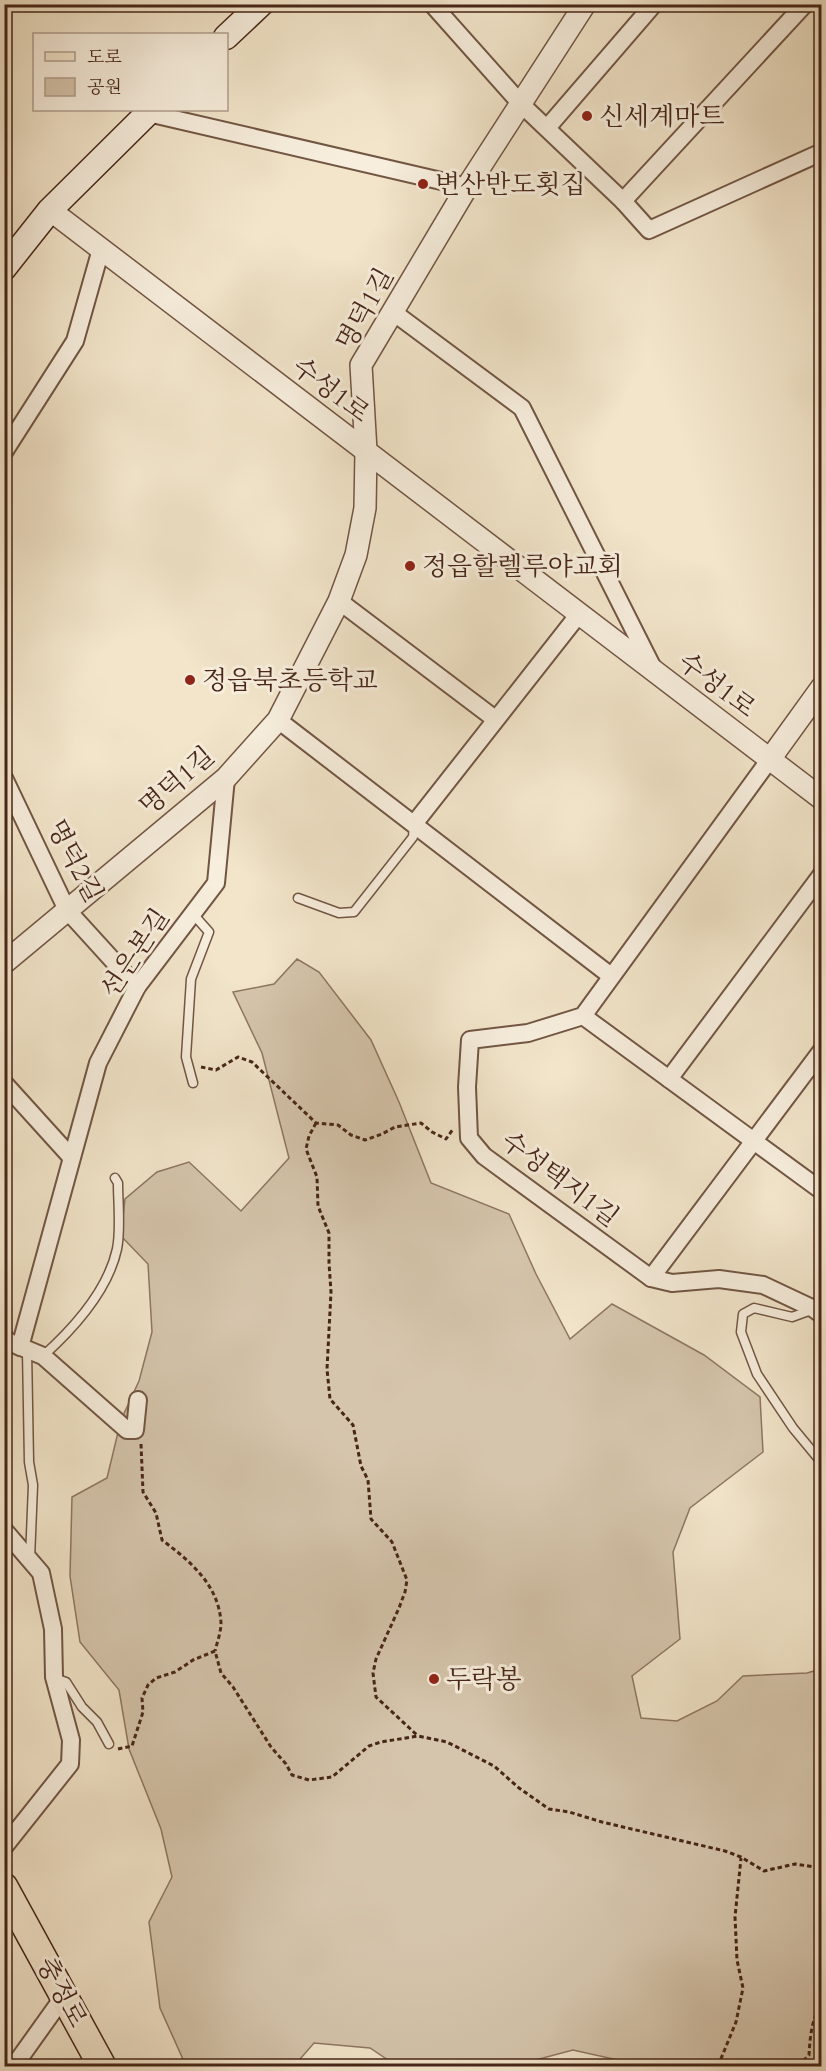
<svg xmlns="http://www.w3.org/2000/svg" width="826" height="2071" viewBox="0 0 826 2071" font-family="Cardo,'Noto Serif KR',serif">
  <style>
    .green { fill: #d5c5ac; stroke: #8e7662; stroke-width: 1.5 }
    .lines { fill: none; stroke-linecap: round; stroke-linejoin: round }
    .service-casing { stroke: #725644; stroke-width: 11 }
    .minor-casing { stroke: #725644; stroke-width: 20 }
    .tertiary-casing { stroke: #725644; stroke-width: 24 }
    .secondary-casing { stroke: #472618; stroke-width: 27 }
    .primary-casing { stroke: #472618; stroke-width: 30 }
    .path { stroke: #472618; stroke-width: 3; stroke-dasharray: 4.5 3; stroke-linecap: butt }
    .service { stroke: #f7eedd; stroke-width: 8 }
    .minor { stroke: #f7eedd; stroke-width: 16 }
    .tertiary { stroke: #f7eedd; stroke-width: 21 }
    .secondary { stroke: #f7eedd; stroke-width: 24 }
    .primary { stroke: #f2e5ca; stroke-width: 27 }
    .poi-dot { fill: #8f2418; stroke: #f7eedd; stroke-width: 2 }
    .labels { text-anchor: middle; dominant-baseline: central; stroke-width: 6; stroke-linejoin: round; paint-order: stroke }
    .poi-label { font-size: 26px; fill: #472618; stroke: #f7eedd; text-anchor: start }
    .street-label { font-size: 26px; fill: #472618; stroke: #f7eedd }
  </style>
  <rect width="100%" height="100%" fill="#f2e5ca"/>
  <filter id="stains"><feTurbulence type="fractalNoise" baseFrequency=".00333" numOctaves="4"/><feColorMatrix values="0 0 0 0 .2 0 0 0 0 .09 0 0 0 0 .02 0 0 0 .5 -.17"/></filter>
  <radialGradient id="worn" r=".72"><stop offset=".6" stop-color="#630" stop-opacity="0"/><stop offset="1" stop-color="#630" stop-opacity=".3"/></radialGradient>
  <path class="green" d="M297,959l22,13 52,68 28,62 32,81 78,31 27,60 34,65 42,-35 92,51 56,42 3,55 -73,56 -17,44 7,87 -48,37 9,42 36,3 40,-20 26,-25 64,-3 14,-4v397h-182l1,-1 -67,-15 -60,16h-116l-27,-18 -56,-5 -20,23h-108l-26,-58 -11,-86 23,-45 -11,-48 -32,-80 -10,-59 -39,-48 -10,-66 2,-79 35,-19 14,-58 18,-39 13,-49 -4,-68 -27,-28 4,-37 32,-27 32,-10 52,49 48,-53 -27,-105 -29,-61 41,-8z"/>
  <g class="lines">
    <defs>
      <g id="service">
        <path d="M298,898l41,15 15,-1 59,-75 1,-13"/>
        <path d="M193,914l16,18 -18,47 -5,78 7,26"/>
        <path d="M814,1309l-22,8 -38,-9 -11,6 -2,18 16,42 36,54 29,35"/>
        <path d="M27,1350l2,112 4,23 -3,74"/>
        <path d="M43,1356c30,-27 65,-66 74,-107 4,-19 1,-46 1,-66l-3,-5"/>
        <path d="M54,1678l12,4 16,25 15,15 12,22"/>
      </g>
      <g id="minor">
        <path d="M432,4l89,100 102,97 26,29 173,-78"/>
        <path d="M148,113l319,74"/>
        <path d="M547,128l107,-124"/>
        <path d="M623,201l182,-197"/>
        <path d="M393,312l129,96 131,260"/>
        <path d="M4,452l71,-111 26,-92"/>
        <path d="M339,601l156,118"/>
        <path d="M278,720l333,256"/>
        <path d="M770,759l-187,257 -55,17 -58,7 -3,47 2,51 15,18 167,122 21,5 47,-4 44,6 51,24 8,6"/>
        <path d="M4,778l63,132 70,77"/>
        <path d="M414,824l165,-210"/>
        <path d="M583,1016l239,175"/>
        <path d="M669,1079l153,-205"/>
        <path d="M4,1083l67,74"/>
        <path d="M651,1278l171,-228"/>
        <path d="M4,1337l5,5 34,14 84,74h8l3,-30"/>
        <path d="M20,1347l78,-284 39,-76 79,-104 10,-105"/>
        <path d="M4,1530l37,43 12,56 1,48 17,63 -1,24 -66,83"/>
        <path d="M14,2066l50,-70"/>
      </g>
      <g id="tertiary">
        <path d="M50,210l772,589"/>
        <path d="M770,759l52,-72"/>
        <path d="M4,963l222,-185 52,-58 61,-119 17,-46 9,-47 1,-57 -5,-86 106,-178 118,-183"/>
      </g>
      <g id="secondary">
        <path d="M226,37l35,-33"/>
        <path d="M4,268l46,-58 101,-100"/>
      </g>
      <path id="primary" d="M4,1887l98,179"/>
    </defs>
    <use href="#service" class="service-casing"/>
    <use href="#minor" class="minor-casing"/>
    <use href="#tertiary" class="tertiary-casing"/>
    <use href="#secondary" class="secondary-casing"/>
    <use href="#primary" class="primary-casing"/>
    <g class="path">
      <path d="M201,1067l15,3 22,-13 14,5 64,61 22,2 13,10 14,5 17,-6 13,-7 26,-4 11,9 14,7 7,-10"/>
      <path d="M316,1123l-7,13 -3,13 11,28 1,29 11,27v30l2,29 -4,77 3,30 23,26 8,41 7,14 3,39 21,23 15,38 -2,12 -6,16 -23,51 -3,14 3,24 42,39"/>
      <path d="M141,1444l2,48 13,21 6,27c28,21 57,45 59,83 0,9 -4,20 -6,28"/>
      <path d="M118,1749l14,-3 11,-34 -1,-14 6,-13 8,-7 19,-6 18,-12 22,-9 6,22 12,14 38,60 15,17 6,11 17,5 23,-3 37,-31 12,-4 37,-6 29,6 47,24 25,22 30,21 20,3 33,10 123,29 16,6 23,14 31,-7 20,3 7,-1"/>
      <path d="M642,2066l6,-3 10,3"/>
      <path d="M718,2066l18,-44 7,-34 -6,-28 -2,-43 6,-59"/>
      <path d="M798,2066l11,-11c1,-19 3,-37 13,-53"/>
    </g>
    <use href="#service" class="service"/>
    <use href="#minor" class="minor"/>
    <use href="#tertiary" class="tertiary"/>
    <use href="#secondary" class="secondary"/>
    <use href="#primary" class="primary"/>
  </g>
  <g class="poi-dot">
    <circle cx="587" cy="116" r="6"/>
    <circle cx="423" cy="184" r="6"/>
    <circle cx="410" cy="566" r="6"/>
    <circle cx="190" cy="680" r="6"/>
    <circle cx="434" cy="1679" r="6"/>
  </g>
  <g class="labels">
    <g class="poi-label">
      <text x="599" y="116">신세계마트</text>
      <text x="435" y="184">변산반도횟집</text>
      <text x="422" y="566">정읍할렐루야교회</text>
      <text x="202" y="680">정읍북초등학교</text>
      <text x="446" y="1679">두락봉</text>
    </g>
    <g class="street-label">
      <text transform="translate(365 309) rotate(-61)">명덕1길</text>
      <text transform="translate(331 390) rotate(37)">수성1로</text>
      <text transform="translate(717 685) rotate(37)">수성1로</text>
      <text transform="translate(177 781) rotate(-41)">명덕1길</text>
      <text transform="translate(75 861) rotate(62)">명덕2길</text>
      <text transform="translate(135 953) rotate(-56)">선은본길</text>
      <text transform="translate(560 1179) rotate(37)">수성택지1길</text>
      <text transform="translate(62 1992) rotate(62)">충정로</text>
    </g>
  </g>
  <rect width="826" height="2071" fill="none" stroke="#f2e5ca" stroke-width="24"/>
  <rect x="6" y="6" width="814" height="2059" fill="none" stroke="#472618" stroke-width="3"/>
  <rect x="12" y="12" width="802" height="2047" fill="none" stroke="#472618" stroke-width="1.5"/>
  <rect x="33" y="33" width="195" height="78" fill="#f7eedd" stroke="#b19e8e" stroke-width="1.5"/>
  <rect x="45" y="52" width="30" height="9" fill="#f2e5ca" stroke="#b19e8e" stroke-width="1.5"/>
  <text x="87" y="63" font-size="18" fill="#472618">도로</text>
  <rect x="45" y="78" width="30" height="18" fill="#d5c5ac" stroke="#b19e8e" stroke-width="1.5"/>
  <text x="87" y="93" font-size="18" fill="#472618">공원</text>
  <rect width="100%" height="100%" filter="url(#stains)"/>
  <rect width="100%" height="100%" fill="url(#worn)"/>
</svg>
